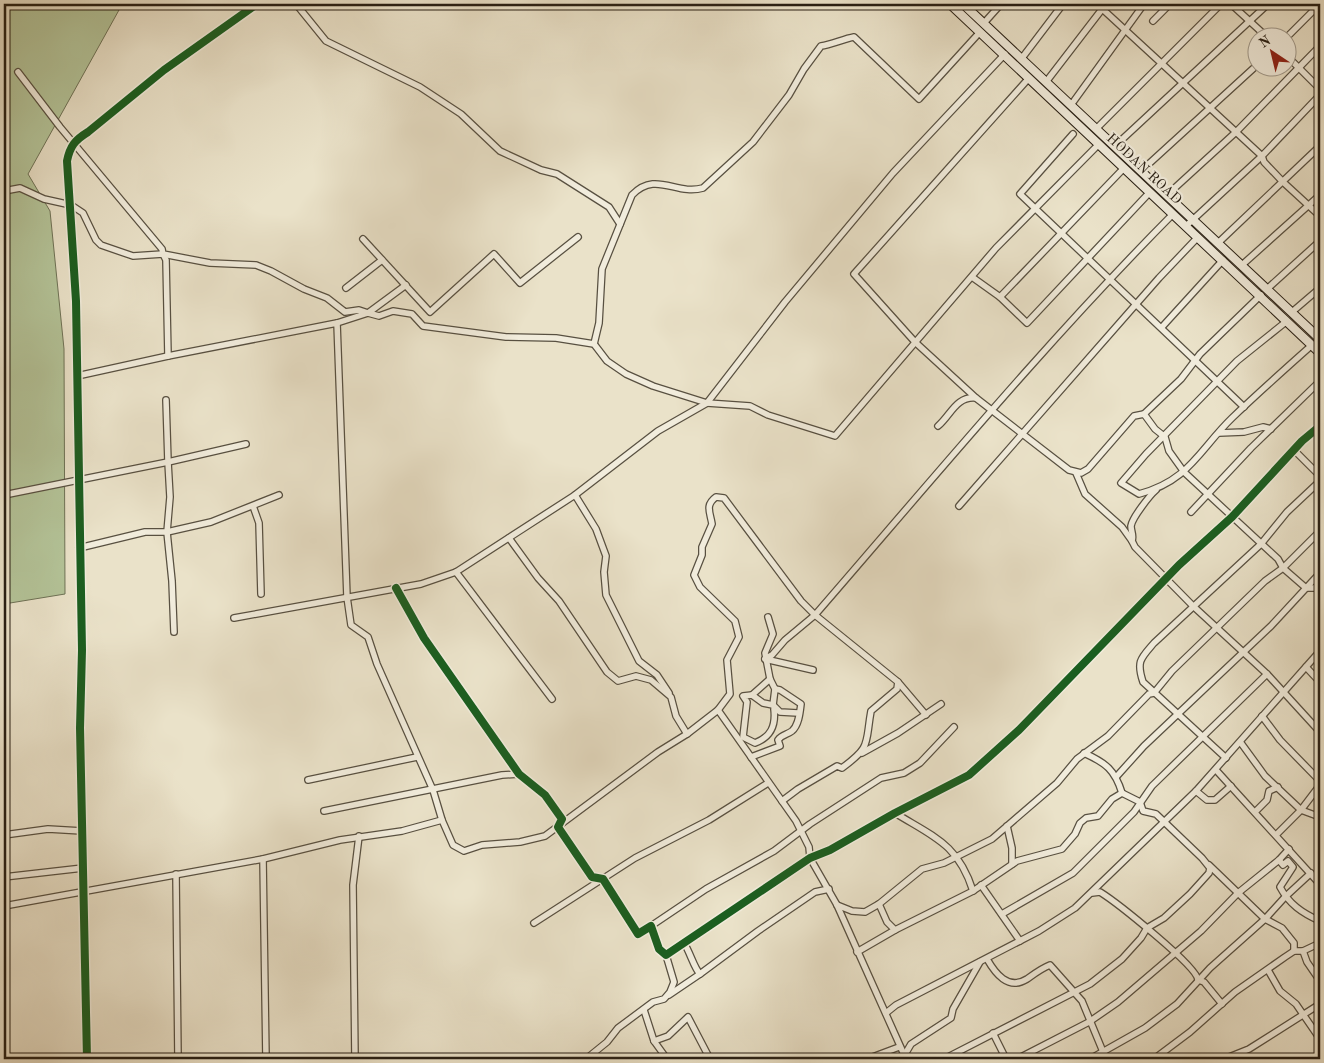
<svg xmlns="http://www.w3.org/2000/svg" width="1324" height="1063" viewBox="0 0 1324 1063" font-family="'Old Standard TT',serif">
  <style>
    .green { fill: #b4c499; stroke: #6e7256 }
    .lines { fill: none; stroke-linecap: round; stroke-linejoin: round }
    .minor-casing { stroke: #585041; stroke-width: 8 }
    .secondary-casing { stroke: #281f14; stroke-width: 10 }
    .minor { stroke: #f1ecdc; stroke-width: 5.5 }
    .secondary { stroke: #f1ecdc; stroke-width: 8 }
    .cycleway-casing { stroke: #f1ecdc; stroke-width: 11 }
    .cycleway { stroke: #1b5e20; stroke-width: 8 }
    .labels { text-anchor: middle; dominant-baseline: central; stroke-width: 4.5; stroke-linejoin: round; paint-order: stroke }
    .street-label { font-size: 14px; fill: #281f14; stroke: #f1ecdc }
  </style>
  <rect width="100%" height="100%" fill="#eae2c9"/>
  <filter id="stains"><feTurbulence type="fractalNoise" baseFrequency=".004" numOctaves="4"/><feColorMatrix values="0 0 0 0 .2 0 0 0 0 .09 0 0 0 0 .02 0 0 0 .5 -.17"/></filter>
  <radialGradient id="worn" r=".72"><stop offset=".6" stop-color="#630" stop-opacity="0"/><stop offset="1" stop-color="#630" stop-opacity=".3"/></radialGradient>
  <path class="green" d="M4,4h46l9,5c18,-9 42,-7 60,1l-91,164 22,37 14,138 1,245 -61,10z"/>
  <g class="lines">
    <defs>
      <g id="minor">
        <path d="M296,4l30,37 94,46 41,27 39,37 41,19 16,4 52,33 11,17"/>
        <path d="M1097,4l139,128 26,24 2,6 19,20 37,34"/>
        <path d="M1231,4l37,34"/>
        <path d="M1153,21l17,-17"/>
        <path d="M984,23l17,-19"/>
        <path d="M1286,38l34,-34"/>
        <path d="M1286,55l34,34"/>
        <path d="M1022,58l41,-54"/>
        <path d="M18,72l42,55 102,122 1,5 47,9 46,2 15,6 33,18 23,9 18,14 14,-2 9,3 38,-28"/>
        <path d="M1046,82l60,-78"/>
        <path d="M1071,105l73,-101"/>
        <path d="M1096,129l125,-125"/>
        <path d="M1073,134l-53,60 224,213"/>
        <path d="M1115,146l153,-142"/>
        <path d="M1141,171l115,-105"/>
        <path d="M4,191l16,-3 24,11 27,6 12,8 13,27 5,5 32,11 30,-2 3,6 2,96"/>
        <path d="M1167,195l69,-63 84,-86"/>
        <path d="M1186,226l76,-70 58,-61"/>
        <path d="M363,239l67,73 64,-58 26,29 58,-46"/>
        <path d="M1218,243l102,-97"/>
        <path d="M1242,265l78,-70"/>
        <path d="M972,277l28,20 124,-129"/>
        <path d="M346,288l36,-28"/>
        <path d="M1267,289l53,-48"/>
        <path d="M1000,297l27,26 123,-131"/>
        <path d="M1292,312l28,-24"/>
        <path d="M1287,321l-50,40 -91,93 -25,29 18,11c50,-13 60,-44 93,-76 26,-25 53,-49 80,-73"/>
        <path d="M337,323l31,-10 11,3 14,-5 19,3 11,12 83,11 50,1 38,6 13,17 19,13 27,12 54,17 43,3 18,9 67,21 161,-188 103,-104"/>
        <path d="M1162,327l61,-67"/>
        <path d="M594,344l5,-21 3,-54 30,-74c24,-25 44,1 71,-7l50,-46 36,-47 15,-26 17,-23c10,-1 22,-7 33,-9l65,62 61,-67"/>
        <path d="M77,376l91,-20 169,-33 10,274 4,28 17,12 9,27 56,126 9,30 11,25 11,6 18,-6 38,-3 25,-6 113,-84 29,-18"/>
        <path d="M976,398l-61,-56 -61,-68 175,-196"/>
        <path d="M1144,414l37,-35 19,-25 61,-59"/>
        <path d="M938,426c13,-11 18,-30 38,-28l93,72 12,3 7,-4 46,-53 10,-2 11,15 10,8 4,14 15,21 94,87 5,9 37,-37"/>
        <path d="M1219,433l25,-1 19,-5 8,2"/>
        <path d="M1295,451l25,25"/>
        <path d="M1076,473l9,21 37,33 10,14"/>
        <path d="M1156,490c-6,5 -24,28 -25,36 0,6 3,9 1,15l3,6 58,59 74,68"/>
        <path d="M4,495l164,-33 -2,-62"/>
        <path d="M575,495l21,34 10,27 -2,16 2,23 33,66 18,14 12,18"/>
        <path d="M253,506l6,17 2,71"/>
        <path d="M959,506l200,-228 39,-41"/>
        <path d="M1191,512l60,-64 69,-67"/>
        <path d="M509,538l29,40 21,23 48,71 11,9 18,-5 15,4 20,17 5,19 11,18 31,-24 78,111 13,26 1,11 27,47 69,154"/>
        <path d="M79,548l66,-16h22l44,-10 68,-27"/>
        <path d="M456,572l96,127"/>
        <path d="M396,588l28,50 95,136 26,21 17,24 -4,8 34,50 11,2 35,55 13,-8 8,23 7,6 144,-97 20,-8 65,-37 74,-38 50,-45 160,-165 53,-48 70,-76 18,-15"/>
        <path d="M768,617l5,17 -8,19 5,26 5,10 -2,16"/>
        <path d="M234,618l187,-34 35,-12 119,-77 83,-64 49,-28 78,-101 108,-129 112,-119"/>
        <path d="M174,632l-2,-51 -5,-49 3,-35 -2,-35 78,-18"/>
        <path d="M765,659l7,-4 13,-15 30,-25c117,-135 232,-274 358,-401"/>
        <path d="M765,659l48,11"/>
        <path d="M1306,667l14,15"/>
        <path d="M898,682l28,33"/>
        <path d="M752,695l18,-16"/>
        <path d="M774,709c2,17 -3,28 -19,34l-12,-6 4,-35 -4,-6 9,-1 11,8 10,2 7,7 18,1"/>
        <path d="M718,710l12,-16 -3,-34 12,-23 -4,-16 -35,-34 -6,-12 8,-20v-8l10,-23c-2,-12 -7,-19 4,-27l8,1 77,103 14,14 83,67 -1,7 -26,22c-6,33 1,35 -29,57l-5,-2 -39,23 -16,12"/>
        <path d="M1262,716l18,24 40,41"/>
        <path d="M1241,743l24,33 36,34 19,7"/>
        <path d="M862,753l36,-20 43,-29"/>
        <path d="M1084,753c22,10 31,17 38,40"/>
        <path d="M751,757l29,-11 -2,-6c4,-6 9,-5 14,-9 7,-6 8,-19 9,-27l-21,-14 -5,-1"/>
        <path d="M1226,758l-83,-76c-7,-21 -2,-24 11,-39l107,-99 26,-32 33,-31"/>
        <path d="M1216,770l101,111"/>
        <path d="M1117,776l27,-30 127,-120 49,-53"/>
        <path d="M308,780l109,-23"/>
        <path d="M1196,791l11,9h8l16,-14"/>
        <path d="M324,811l178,-36 17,-1"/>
        <path d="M1255,812l12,-12 2,-9 9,-4"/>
        <path d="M895,813c39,24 63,31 78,78"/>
        <path d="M1007,826l5,22v16"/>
        <path d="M4,835l44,-6 34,2"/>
        <path d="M1276,835l25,-25 19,-25"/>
        <path d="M263,859l3,200"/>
        <path d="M1279,860l4,5 5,-4 5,6 -13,20c9,17 22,26 40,34"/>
        <path d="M1209,865l56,54 17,9 12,15v8"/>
        <path d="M176,874l2,185"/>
        <path d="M4,877l79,-9"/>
        <path d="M981,885l39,56"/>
        <path d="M1092,893l8,-1c16,10 97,74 98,88l6,2 18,22"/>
        <path d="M879,904l8,18 8,8 78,-39 44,-30 45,-12 13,-15 5,-11 6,-5 12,-2 14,-17 10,-6 18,9 3,9 13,3 46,44 8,10 -1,5 -19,21 -26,24 -17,10 -6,10 -19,21 -32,25 -146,75"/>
        <path d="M837,905l15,6 13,1 14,-8 43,-35 22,-6 48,-24 65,-56 20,-24 31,-23 41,-42 5,-1 18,-22 93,-90 18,-13 23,20h14"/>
        <path d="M4,906l259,-47 77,-19 62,-9 40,-11"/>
        <path d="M1002,914l71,-41 61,-61 18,-26 115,-112 53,58"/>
        <path d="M534,923l101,-65 74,-38 59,-37"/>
        <path d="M651,926l55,-37 68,-38 36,-27 71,-46 23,-5 16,-10 34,-36"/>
        <path d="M1303,951l4,11 13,19"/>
        <path d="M857,952l38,-22"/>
        <path d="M987,959c8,14 21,32 40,20 7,-5 15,-11 23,-14l32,36 24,58"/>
        <path d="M1268,970l12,21 16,13 24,35"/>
        <path d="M700,974l58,-43 57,-39 14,-3"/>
        <path d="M669,995l31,-21c-6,-6 -10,-22 -16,-31"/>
        <path d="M644,1010l10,31 13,18"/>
        <path d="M886,1013l10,-8 143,-74 36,-23 121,-117 124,-140"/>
        <path d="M993,1033l13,26"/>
        <path d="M654,1041l14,-5 20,-19 22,42"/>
        <path d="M904,1056l7,-12 40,-26 2,-9 27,-47"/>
        <path d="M87,1059l-7,-331 2,-78 -6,-349 -9,-140c3,-15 8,-21 21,-29l76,-62 93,-66"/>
        <path d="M355,1059l-2,-174 6,-49"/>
        <path d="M586,1059l21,-17 11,-14 35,-26 11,-3 6,-7 4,-10 -8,-27"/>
        <path d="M867,1059l32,-12"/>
        <path d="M1017,1059l72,-37 29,-20 83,-71 37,-38 41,-33 10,-11"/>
        <path d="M1090,1059l55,-31 32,-24 33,-36 55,-49 20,-22 26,-24"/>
        <path d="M1154,1059l36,-27 45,-40 50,-35 9,-6h9l17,-8"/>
        <path d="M1224,1059l25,-10 71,-45"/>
      </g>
      <g id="secondary">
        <path d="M950,4l370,349"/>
        <path d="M963,4l357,335"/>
      </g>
    </defs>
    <use href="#minor" class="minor-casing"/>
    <use href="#secondary" class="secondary-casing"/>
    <use href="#minor" class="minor"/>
    <use href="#secondary" class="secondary"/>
    <defs>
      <g id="cycleway">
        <path d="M396,588l28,50 95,136 26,21 17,24 -4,8 34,50 11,2 35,55 13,-8 8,23 7,6 144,-97 20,-8 65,-37 74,-38 50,-45 160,-165 53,-48 70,-76 18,-15"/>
        <path d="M87,1059l-7,-331 2,-78 -6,-349 -9,-140c3,-15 8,-21 21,-29l76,-62 93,-66"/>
      </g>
    </defs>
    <use href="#cycleway" class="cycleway-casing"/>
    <use href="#cycleway" class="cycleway"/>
  </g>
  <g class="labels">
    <g class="street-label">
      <text transform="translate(1144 169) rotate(43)">HODAN ROAD</text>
    </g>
  </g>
  <rect width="1324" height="1063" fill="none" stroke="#eae2c9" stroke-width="20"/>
  <rect x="5" y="5" width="1314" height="1053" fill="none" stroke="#281f14" stroke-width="2.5"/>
  <rect x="10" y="10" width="1304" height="1043" fill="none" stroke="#281f14"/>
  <g transform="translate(1272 52) rotate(325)"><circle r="24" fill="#f1ecdc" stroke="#a19a8c"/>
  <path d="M0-4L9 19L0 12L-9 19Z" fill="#8f2418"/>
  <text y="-8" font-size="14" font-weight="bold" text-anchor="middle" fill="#281f14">N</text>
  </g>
  <rect width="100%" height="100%" filter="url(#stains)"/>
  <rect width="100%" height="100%" fill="url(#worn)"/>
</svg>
